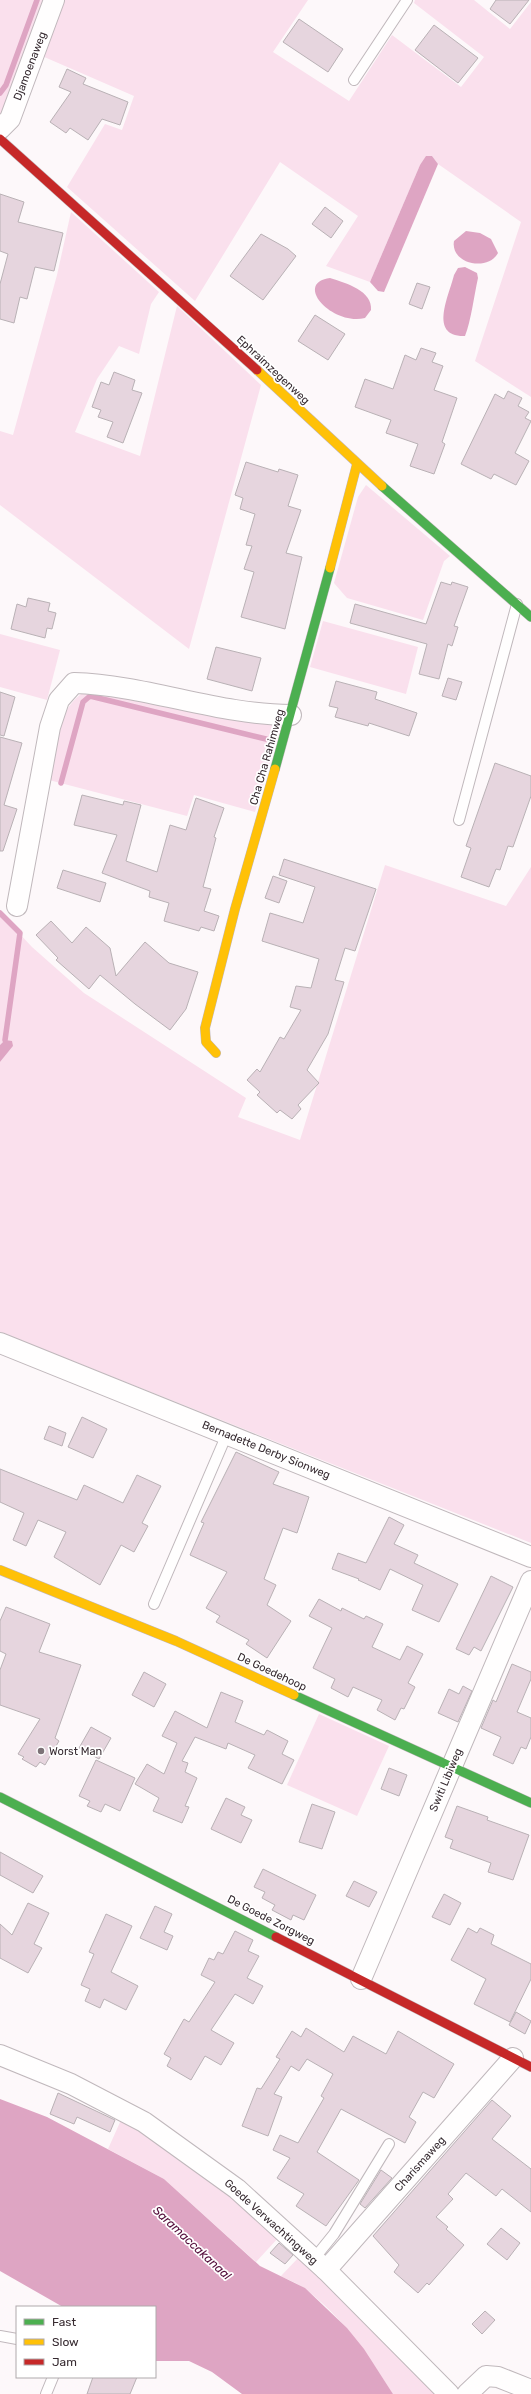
<svg xmlns="http://www.w3.org/2000/svg" width="531" height="2394" viewBox="0 0 531 2394" font-family="Rubik,sans-serif">
  <style>
    .green { fill: #fae0ed }
    .water { fill: #dea5c3 }
    .lines { fill: none; stroke-linecap: round; stroke-linejoin: round }
    .stream { stroke: #dea5c3; stroke-width: 5.5 }
    .building { fill: #e6d5de; stroke: #b9b1b5 }
    .lane-casing { stroke: #c0b8bc; stroke-width: 12 }
    .street-casing { stroke: #c0b8bc; stroke-width: 22 }
    .fast-casing { stroke: #c0b8bc; stroke-width: 10 }
    .slow-casing { stroke: #c0b8bc; stroke-width: 10 }
    .jam-casing { stroke: #c0b8bc; stroke-width: 10 }
    .lane { stroke: #fffefe; stroke-width: 10 }
    .street { stroke: #fffefe; stroke-width: 20 }
    .fast { stroke: #4caf50; stroke-width: 9 }
    .slow { stroke: #ffc107; stroke-width: 9 }
    .jam { stroke: #c62828; stroke-width: 9 }
    .poi-dot { fill: #7c7277; stroke: #fff; stroke-width: 1.5 }
    .labels { text-anchor: middle; dominant-baseline: central; stroke-width: 3.5; stroke-linejoin: round; paint-order: stroke }
    .street-label { font-size: 11px; fill: #362a30; stroke: #fff }
    .poi-label { font-size: 11px; fill: #362a30; stroke: #fff; text-anchor: start }
    .water-label { font-size: 12px; font-style: italic; fill: #530c3a; stroke: #fff }
  </style>
  <rect width="100%" height="100%" fill="#fdf8fa"/>
  <g class="green">
    <path d="M0,0h47l-43,112 -4,2z"/>
    <path d="M63,0h245l-35,52 76,49 43,-66 69,52 23,-30 -70,-54 1,-3h59l36,29 21,-27v395l-56,-36 46,-139 -83,-58 -6,-8 -12,9 -50,117 -44,-16 32,-50 -78,-54 -85,139 -128,-114 38,-63 17,6 12,-34 -92,-40z"/>
    <path d="M71,212l88,80 -8,12 -12,50 -20,-8 -22,33 -22,53 65,24 37,-150 84,79 -72,264 -189,-144v-74l13,4 44,-160z"/>
    <path d="M366,485l84,71 -6,5 -21,59 -76,-22 -13,-15 24,-86z"/>
    <path d="M323,621l95,26 -12,47 -96,-27z"/>
    <path d="M0,634l60,16 -13,50 -47,-13z"/>
    <path d="M84,692l198,31 -27,89 -61,-17 -7,21 -138,-36c4,-30 7,-70 35,-88z"/>
    <path d="M385,865l121,41 25,-39v676l-531,-211v-270l13,-16 -8,-6 -5,5v-132l32,34 52,46 162,105 -8,19 62,23z"/>
    <path d="M319,1714l70,32 -32,70 -70,-31z"/>
    <path d="M121,2120l58,35 47,34 53,48 -23,25 -92,-83 -56,-30z"/>
    <path d="M300,2256l137,138h-44c-25,-39 -50,-77 -88,-105 -7,-6 -17,-9 -24,-13z"/>
  </g>
  <g class="water">
    <path d="M426,156h6l6,8 -54,128 -6,-1 -8,-9 50,-117z"/>
    <path d="M466,231l14,2 11,6 7,14c-10,19 -48,11 -44,-12z"/>
    <path d="M465,267l12,6 1,5c-4,18 -7,43 -13,58 -37,1 -16,-40 -11,-61l4,-7z"/>
    <path d="M330,278c16,5 43,13 41,32l-6,8c-33,8 -72,-35 -35,-40z"/>
    <path d="M5,1040l7,1 1,5 -13,16v-17z"/>
    <path d="M0,2099l47,18 117,62 96,87 45,22 42,40 17,21 29,45h-151l-30,-22 -23,-11h-34v-54h-92l-63,-36z"/>
  </g>
  <g class="lines">
    <g class="stream">
      <path d="M0,93l6,-8 31,-85"/>
      <path d="M61,783l22,-81 7,-6 176,43"/>
      <path d="M0,913l20,20 -15,107"/>
    </g>
  </g>
  <g class="building">
    <path d="M496,0h33l-19,24 -20,-15z"/>
    <path d="M299,19l44,30 -15,23 -45,-30z"/>
    <path d="M434,25l44,33 -20,25 -43,-33z"/>
    <path d="M67,69l19,9 -3,6 45,18 -8,23 -18,-6 -14,21 -18,-12 -4,5 -16,-11 21,-30 -12,-5z"/>
    <path d="M0,194l24,8 -6,20 45,11 -9,38 -19,-4 -8,32 -7,-2 -6,26 -14,-4v-35l8,-30 -8,-3z"/>
    <path d="M325,207l18,14 -12,17 -19,-14z"/>
    <path d="M261,234l27,15 8,7 -33,44 -33,-24z"/>
    <path d="M417,283l13,4 -8,22 -13,-5z"/>
    <path d="M315,315l30,19 -17,26 -30,-19z"/>
    <path d="M421,348l15,5 -4,9 11,4 -9,24 23,8 -15,44 3,2 -11,30 -24,-8 8,-22 -32,-11 5,-13 -36,-13 10,-28 28,10 12,-34 11,5z"/>
    <path d="M114,372l21,8 -3,10 10,3 -19,50 -16,-6 6,-15 -15,-5 3,-7 -9,-3 9,-25 8,3z"/>
    <path d="M508,391l14,7 -4,8 11,6 -4,6 6,3 -16,32 14,8 -13,24 -22,-11 -3,5 -30,-15 34,-70 9,5z"/>
    <path d="M246,462l32,10 1,-3 19,6 -10,31 13,4 -15,43 16,4 -17,72 -44,-12 13,-45 -10,-3 8,-23 -6,-1 9,-31 -15,-5 3,-11 -8,-3z"/>
    <path d="M441,582l10,3 1,-3 16,5 -14,39 4,1 -6,19 -4,-2 -9,35 -20,-5 8,-30 -77,-21 5,-19 71,20z"/>
    <path d="M28,598l22,5 -2,8 8,2 -4,16 -5,-1 -2,10 -34,-9 6,-25 9,3z"/>
    <path d="M216,647l45,11 -9,33 -45,-12z"/>
    <path d="M448,678l14,4 -6,18 -14,-4z"/>
    <path d="M336,681l41,11 -2,7 42,14 -8,23 -40,-13 -1,3 -33,-9 3,-9 -9,-2z"/>
    <path d="M0,692l15,5 -11,39 -4,-1z"/>
    <path d="M0,737l22,6 -18,62 13,4 -14,42h-3z"/>
    <path d="M495,763l36,13v20l-18,51 -5,-1 -8,24 -4,-1 -7,18 -28,-10 10,-29 -5,-2z"/>
    <path d="M82,795l41,10 1,-4 17,4 -15,56 31,11 13,-47 16,5 10,-32 28,10 -10,29 2,1 -13,49 8,2 -7,22 15,5 -5,15 -13,-4 -2,4 -35,-10 5,-18 -20,-6 1,-6 -48,-18 15,-38 -43,-10z"/>
    <path d="M284,859l92,30 -21,62 -10,-3 -10,32 9,2 -16,52 -21,36 12,13 -21,22 3,4 -9,10 -12,-9 -3,3 -20,-18 3,-3 -13,-12 10,-11 3,3 20,-35 4,2 17,-29 -11,-3 6,-21 15,2 8,-29 -57,-18 8,-28 33,10 12,-36 -36,-12z"/>
    <path d="M63,870l43,13 -6,19 -43,-14z"/>
    <path d="M273,876l14,5 -8,22 -14,-5z"/>
    <path d="M51,921l21,22 14,-16 24,21 6,28 29,-34 24,21 29,9 -12,37 -16,21 -35,-26 -35,-29 -11,14 -33,-29 2,-2 -22,-23z"/>
    <path d="M82,1417l25,12 -14,29 -25,-11z"/>
    <path d="M49,1426l17,7 -4,13 -18,-7z"/>
    <path d="M236,1452l43,20 -6,12 36,13 -12,36 -14,-5 -19,51 12,6 -9,20 24,16 -24,37 -21,-14 3,-4 -33,-18 4,-6 -14,-8 21,-36 -37,-17 14,-32 -3,-1z"/>
    <path d="M0,1469l77,31 7,-15 39,18 14,-28 24,11 -19,37 6,3 -14,26 -13,-7 -21,40 -46,-28 12,-25 -28,-12 -12,26 -13,-6 11,-27 -24,-11z"/>
    <path d="M389,1517l15,8 -10,19 24,11 -4,8 44,21 -19,38 -27,-12 11,-25 -33,-16 -10,21 -22,-10 1,-1 -27,-10 6,-16 28,10z"/>
    <path d="M491,1576l22,11 -32,64 -7,-4 -5,8 -13,-6z"/>
    <path d="M319,1599l22,12 1,-3 22,11 2,-3 17,8 -11,23 28,13 7,-14 16,8 -15,29 7,4 -11,22 -3,-1 -6,12 -18,-10 5,-10 -29,-13 -5,10 -17,-9 4,-9 -22,-11 19,-40 -23,-12z"/>
    <path d="M6,1607l44,17 -11,28 42,13 -26,73 4,3 -14,24 -5,-3 -4,5 -14,-8 2,-2 -6,-3 22,-35 -40,-14v-35l6,-16 -6,-3v-30z"/>
    <path d="M512,1664l19,8v7l-14,33 14,6v19l-5,12 -5,-2 -8,17 -20,-9 8,-18 -20,-9 12,-28 3,2z"/>
    <path d="M144,1672l22,12 -12,23 -22,-12z"/>
    <path d="M463,1686l9,5 -14,31 -20,-9 11,-24 10,5z"/>
    <path d="M221,1692l22,9 -8,21 29,13 3,-5 21,11 -6,13 12,6 -12,24 -34,-16 7,-13 -27,-12 -2,6 -31,-12 -13,24 6,2 -3,9 12,6 -12,28 4,1 -7,16 -29,-12 6,-13 -24,-14 12,-20 17,10 13,-31 -15,-7 13,-25 32,17z"/>
    <path d="M91,1727l20,11 -12,21 -20,-11z"/>
    <path d="M96,1760l39,18 -15,33 -15,-7 -4,8 -14,-6 3,-5 -11,-5z"/>
    <path d="M389,1768l18,7 -8,21 -18,-7z"/>
    <path d="M226,1798l19,9 -4,8 11,5 -11,23 -30,-14z"/>
    <path d="M312,1804l23,8 -13,37 -23,-7z"/>
    <path d="M457,1806l31,11 -1,3 42,15 -16,45 -25,-8 3,-9 -41,-15 3,-8 -8,-3z"/>
    <path d="M0,1852l43,24 -10,17 -33,-18z"/>
    <path d="M263,1869l53,26 -12,25 -11,-5 -2,5 -19,-10 3,-5 -13,-7 3,-6 -11,-5z"/>
    <path d="M354,1881l23,11 -8,15 -23,-11z"/>
    <path d="M444,1894l17,9 -11,22 -18,-8z"/>
    <path d="M28,1903l21,10 -15,31 8,4 -14,25 -28,-15v-34l12,11z"/>
    <path d="M155,1906l17,8 -8,18 9,4 -6,14 -27,-12z"/>
    <path d="M106,1914l26,12 -21,46 27,14 -12,24 -22,-11 -4,9 -15,-7 5,-12 -9,-4 13,-31 -5,-2z"/>
    <path d="M468,1928l9,5 3,-5 14,7 -3,9 40,20v15l-21,43 -36,-18 12,-25 -35,-19z"/>
    <path d="M235,1931l18,9 -5,11 11,5 -12,22 16,8 -10,18 -18,-10 -24,36 23,13 -13,22 -16,-9 -14,24 -24,-14 4,-8 -7,-4 20,-35 5,3 26,-40 -14,-7 8,-17 5,2 4,-8 5,2z"/>
    <path d="M516,2012l15,9 -6,13 -16,-9z"/>
    <path d="M306,2028l38,24 9,-16 33,18 12,-23 56,33 -20,34 -11,-6 -14,25 7,5 -11,21 -64,-34 -24,43 42,28 -33,46 -30,-20 8,-12 -27,-16 13,-20 -17,-8 7,-15 18,8 26,-45 -3,-2 12,-22 -26,-15 -8,12 -8,-5 -17,28 8,3 -14,39 -26,-10 15,-38 4,1 19,-30 -4,-2 16,-26 9,6z"/>
    <path d="M58,2093l57,27 -5,12 -33,-15 -3,7 -24,-10z"/>
    <path d="M492,2100l19,16 -19,23 39,30v43l-29,-23 -6,7 -30,-23 -18,21 5,5 -17,18 12,10 -2,2 18,16 -35,40 -2,-2 -9,10 -24,-21 5,-7 -26,-29z"/>
    <path d="M381,2170l11,8 -27,30 -5,-4z"/>
    <path d="M501,2228l19,15 -13,17 -20,-16z"/>
    <path d="M279,2243l14,12 -8,9 -15,-11z"/>
    <path d="M485,2311l10,9 -13,14 -10,-10z"/>
    <path d="M93,2377h44l-7,17h-43z"/>
  </g>
  <g class="lines">
    <defs>
      <g id="lane">
        <path d="M354,80l53,-80"/>
        <path d="M459,820l58,-216"/>
        <path d="M154,1604l73,-170"/>
        <path d="M313,2260l21,-26 55,-90"/>
        <path d="M0,2336l17,3"/>
        <path d="M46,2394l7,-17"/>
      </g>
      <g id="street">
        <path d="M0,129l10,-10 44,-119"/>
        <path d="M17,906l33,-179 9,-27 15,-17c73,2 144,32 217,32"/>
        <path d="M0,1343l531,214"/>
        <path d="M361,1979l170,-398"/>
        <path d="M0,2055l71,29 73,38 93,67 89,81 123,124"/>
        <path d="M326,2270l187,-212"/>
        <path d="M467,2394l19,-18 12,1 33,13"/>
      </g>
      <g id="fast">
        <path d="M382,486l149,131"/>
        <path d="M275,769l55,-201"/>
        <path d="M294,1695l237,108"/>
        <path d="M0,1797l276,140"/>
      </g>
      <g id="slow">
        <path d="M257,370l125,116"/>
        <path d="M330,568l27,-104"/>
        <path d="M216,1053l-10,-11 -1,-14 30,-119 40,-140"/>
        <path d="M0,1570l176,71 118,54"/>
      </g>
      <g id="jam">
        <path d="M0,139l257,231"/>
        <path d="M276,1937l255,130"/>
      </g>
    </defs>
    <use href="#lane" class="lane-casing"/>
    <use href="#street" class="street-casing"/>
    <use href="#fast" class="fast-casing"/>
    <use href="#slow" class="slow-casing"/>
    <use href="#jam" class="jam-casing"/>
    <use href="#lane" class="lane"/>
    <use href="#street" class="street"/>
    <use href="#fast" class="fast"/>
    <use href="#slow" class="slow"/>
    <use href="#jam" class="jam"/>
  </g>
  <circle class="poi-dot" cx="41" cy="1751" r="4"/>
  <g class="labels">
    <g class="street-label">
      <text transform="translate(30 66) rotate(-69)">Djamoenaweg</text>
      <text transform="translate(273 370) rotate(43)">Ephraimzegenweg</text>
      <text transform="translate(267 757) rotate(-74)">Cha Cha Rahimweg</text>
      <text transform="translate(266 1450) rotate(22)">Bernadette Derby Sionweg</text>
      <text transform="translate(272 1672) rotate(25)">De Goedehoop</text>
      <text transform="translate(446 1780) rotate(-67)">Switi Libiweg</text>
      <text transform="translate(271 1920) rotate(27)">De Goede Zorgweg</text>
      <text transform="translate(420 2164) rotate(-48)">Charismaweg</text>
      <text transform="translate(271 2222) rotate(42)">Goede Verwachtingweg</text>
    </g>
    <g class="poi-label">
      <text x="49" y="1751">Worst Man</text>
    </g>
    <g class="water-label">
      <text transform="translate(192 2243) rotate(43)">Saramaccakanaal</text>
    </g>
  </g>
  <rect x="16" y="2306" width="140" height="72" fill="#ffffff" stroke="#afaaac"/>
  <rect x="24" y="2319" width="20" height="6" fill="#4caf50" stroke="#afaaac"/>
  <text x="52" y="2326" font-size="12" fill="#362a30">Fast</text>
  <rect x="24" y="2339" width="20" height="6" fill="#ffc107" stroke="#afaaac"/>
  <text x="52" y="2346" font-size="12" fill="#362a30">Slow</text>
  <rect x="24" y="2359" width="20" height="6" fill="#c62828" stroke="#afaaac"/>
  <text x="52" y="2366" font-size="12" fill="#362a30">Jam</text>
</svg>
